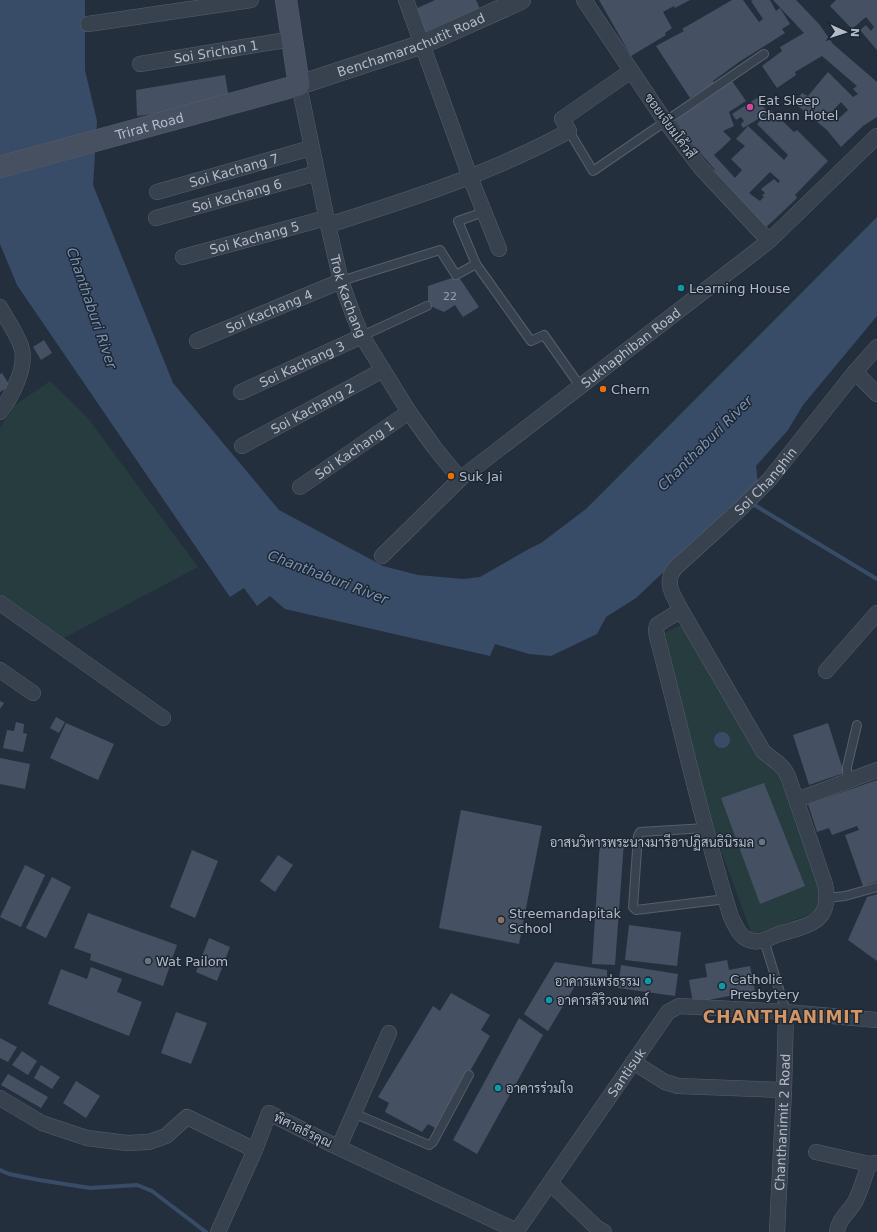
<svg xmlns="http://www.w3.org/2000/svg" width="877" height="1232" viewBox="0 0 877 1232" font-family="'DejaVu Sans',Sarabun,sans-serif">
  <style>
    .green { fill: #263c3f }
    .water { fill: #394c67 }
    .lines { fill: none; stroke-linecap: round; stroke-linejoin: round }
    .stream { stroke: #394c67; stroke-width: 4 }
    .building { fill: #455162; fill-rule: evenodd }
    .service-casing { stroke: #565f6c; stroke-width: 10 }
    .minor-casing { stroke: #565f6c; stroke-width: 16 }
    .tertiary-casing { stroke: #565f6c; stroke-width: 20 }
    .secondary-casing { stroke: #565f6c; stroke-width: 22 }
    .service { stroke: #38414e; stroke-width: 8 }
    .minor { stroke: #38414e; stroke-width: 15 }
    .tertiary { stroke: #38414e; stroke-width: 19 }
    .secondary { stroke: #465061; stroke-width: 21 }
    .hotel-dot { fill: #d1479c; stroke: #1d2633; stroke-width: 1.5 }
    .culture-dot { fill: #0f9aa8; stroke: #1d2633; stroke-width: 1.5 }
    .food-dot { fill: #e8710a; stroke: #1d2633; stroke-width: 1.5 }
    .worship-dot { fill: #6b7280; stroke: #1d2633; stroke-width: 1.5 }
    .education-dot { fill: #8d6e63; stroke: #1d2633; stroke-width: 1.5 }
    .labels { text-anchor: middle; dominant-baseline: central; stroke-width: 3; stroke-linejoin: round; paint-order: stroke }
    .number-label { font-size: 11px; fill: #98a1af }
    .street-label { font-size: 13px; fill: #b4bcc9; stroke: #1d2633 }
    .poi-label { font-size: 13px; fill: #b4bcc9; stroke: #1d2633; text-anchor: start }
    .water-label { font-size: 14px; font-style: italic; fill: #7c92b1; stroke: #1d2633 }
    .district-label { font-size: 17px; font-weight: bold; letter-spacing: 1px; fill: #d59563; stroke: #1d2633 }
  </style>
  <rect width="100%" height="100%" fill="#242f3e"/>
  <g class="green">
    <path d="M50,381l37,36 111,150 -134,71 -64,-44v-166l14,-22z"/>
    <path d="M685,623l95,148 42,118 -6,23 -64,23 -50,-136 -41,-164z"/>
  </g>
  <g class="water">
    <path d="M0,0h85v70l12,51 -4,64 80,198 106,127 104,56 35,9 45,4 17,-2 47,-27 14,-7 45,-34 291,-292v99l-74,89 -15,25 -32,36 2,17 -122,115 -30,19 -9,17 -46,22 -22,-2 -34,-10 -5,12 -205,-47 -15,-13 -13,10 -13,-18 -14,9 -213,-312 -17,-41z"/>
    <circle cx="722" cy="740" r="8"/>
  </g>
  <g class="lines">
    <g class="stream">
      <path d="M751,503l126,76"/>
      <path d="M0,1170l9,4 30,6 51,8 47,-3 15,6 54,41"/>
    </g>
  </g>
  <g class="building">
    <path d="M435,0h41l4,9 -57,25 -10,-24z"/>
    <path d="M599,0h91l-15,8 -1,-2 -11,6 9,16 -7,5 1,2 -35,21z"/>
    <path d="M732,0h11l16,22 4,-3 -12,-18 2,-1h17l6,11 4,-3 10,16 -8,5 3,4 -46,29 -26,19 1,2 -24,15 -34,-52 28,-15 -2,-2z"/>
    <path d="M773,0h23l23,24 14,20 44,38v35l-14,9 -22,21 -14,-17 -33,-27 8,-10 6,3 20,-24 25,25 5,-3 -5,-5 4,-3 -35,-30 -27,16 1,3 -19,13 -15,-22 20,-15 -2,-4 24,-14zM841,102l7,8 -12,11 -7,-6z"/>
    <path d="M836,0h41v50l-17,-20 6,-5 5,6 3,-4 -8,-10 -14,12 -22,-23z"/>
    <path d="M225,75l4,24 -68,14 -24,3 -1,-26z"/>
    <path d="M732,81l14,20 -17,11 5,14 -11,5 8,8 -9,9 -8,7 21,23 7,-8 -11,-11 14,-13 -9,-7 12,-13 36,34 4,-5 -31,-31 14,-14 23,22 3,-2 31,31 -33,34 2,3 -21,20 -12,11 -51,-58 2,-1 -26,-30 -14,-20zM770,172l10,9 -2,2 -4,-4 -13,10 4,4 -3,2 2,2 -4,4 -11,-8z"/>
    <path d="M757,98l11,15 -25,15 -2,-4 3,-3 -3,-4 -5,3 -4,-6z"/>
    <path d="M458,276l21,31 -16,10 -8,-12 -11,7 -16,-7v-19z"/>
    <path d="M44,340l8,13 -11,7 -8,-13z"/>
    <path d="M2,373l8,13 -10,6v-18z"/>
    <path d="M0,701l4,2 -4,6z"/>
    <path d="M56,717l9,5 -6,11 -9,-5z"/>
    <path d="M16,722l8,2 -1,9 4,1 -4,18 -20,-4 4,-18 7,1z"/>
    <path d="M66,723l48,21 -16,36 -48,-22z"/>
    <path d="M828,723l16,50 -35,12 -16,-50z"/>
    <path d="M0,758l30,6 -5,25 -25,-5z"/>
    <path d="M877,780v101l-14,5 -18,-51 14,-5 -2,-4 -25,9 -3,-7 -12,4 -9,-28z"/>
    <path d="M764,783l41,103 -45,18 -39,-106z"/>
    <path d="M461,810l81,16 -23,118 -80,-16z"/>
    <path d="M600,841l24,1 -9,123 -23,-1z"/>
    <path d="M192,850l26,11 -23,57 -25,-11z"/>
    <path d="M278,855l15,10 -18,27 -15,-11z"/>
    <path d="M25,865l20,10 -24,52 -21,-10z"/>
    <path d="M52,877l19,10 -25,51 -20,-10z"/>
    <path d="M877,894v67l-29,-21 19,-43z"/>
    <path d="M88,913l89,32 -14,41 -73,-26 1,-6 -17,-6z"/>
    <path d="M629,925l52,7 -4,34 -52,-6z"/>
    <path d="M209,938l21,9 -13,34 -21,-9z"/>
    <path d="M727,960l2,10 21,-4 5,25 -62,12 -4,-23 18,-3 -2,-13z"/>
    <path d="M555,962l52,8v17l-32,-1 -27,45 -24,-17z"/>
    <path d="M621,965l57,9 -3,22 -57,-8z"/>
    <path d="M91,967l31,12 -5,13 25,10 -13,34 -81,-32 13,-35 26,10z"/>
    <path d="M451,993l39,22 -9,15 9,6 -53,93 -9,-5 -6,8 -37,-20 4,-9 -11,-6 55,-91 7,5z"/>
    <path d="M176,1012l31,11 -16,41 -30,-11z"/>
    <path d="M519,1018l24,17 -66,119 -24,-14z"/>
    <path d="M0,1038l17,9 -9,15 -8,-4z"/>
    <path d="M22,1051l15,10 -9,14 -16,-10z"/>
    <path d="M41,1065l19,12 -8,12 -18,-11z"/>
    <path d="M8,1074l40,23 -7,11 -40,-23z"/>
    <path d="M76,1081l24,15 -14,22 -23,-15z"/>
  </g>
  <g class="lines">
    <defs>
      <g id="service">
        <path d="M569,131l24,40 171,-117"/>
        <path d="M476,264l55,77 13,-6 36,51"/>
        <path d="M341,281l99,-31 16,25 20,-11 -18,-43 26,-9"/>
        <path d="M362,336l65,-30"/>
        <path d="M847,781v-14l10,-42"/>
        <path d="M706,828l-66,4 -2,4 -5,71 3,3 90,-11"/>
        <path d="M827,898l18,-2 32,-9"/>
        <path d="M764,940l22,72"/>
        <path d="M353,1113l76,32 4,-3 36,-67"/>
      </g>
      <g id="minor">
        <path d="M406,0l64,177 29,72"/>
        <path d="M584,0l81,121 35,46 69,74"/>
        <path d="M88,24l163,-24"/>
        <path id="s1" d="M140,64l152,-25"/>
        <path id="s2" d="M299,85l29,140 13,56 13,36 8,19 47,76 25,35 26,32"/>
        <path id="s3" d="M157,192l154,-44"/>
        <path id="s4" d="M156,218l161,-45"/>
        <path d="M328,225c83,-26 164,-52 241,-94l-7,-12 69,-48"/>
        <path id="s5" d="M183,257l143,-39"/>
        <path d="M0,307c7,13 16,25 21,39 7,20 -9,50 -21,66"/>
        <path id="s6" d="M197,341l144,-60"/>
        <path d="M855,372l22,22"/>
        <path id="s7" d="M241,392l121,-56"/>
        <path id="s8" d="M242,446l141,-76"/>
        <path id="s9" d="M300,487l109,-75"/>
        <path id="s10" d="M382,556l78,-77 309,-238 108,-105"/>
        <path d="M0,603l163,115"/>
        <path id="s11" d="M681,610l-24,15 -1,5 1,7c25,93 45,188 74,280 5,10 9,22 22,24 8,2 18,-4 26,-7 30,-9 54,-12 46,-50l-37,-108c-7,-14 -15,-15 -25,-25l-82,-141c-7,-14 -18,-27 -6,-42l65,-59 29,-29 86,-108 22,-25"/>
        <path d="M0,670l33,23"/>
        <path d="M826,671l51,-58"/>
        <path d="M797,800l80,-30"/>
        <path d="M633,1062l32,20 13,4 106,4"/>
        <path d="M0,1098l42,25 45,15 40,5 22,-1 17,-6 21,-19 68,33 14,-37 64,32 184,86"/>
        <path d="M339,1147l50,-114"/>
        <path d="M816,1152l53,12 8,-1"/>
        <path d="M550,1183l47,45 7,4"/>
        <path d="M218,1232l37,-82"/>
        <path id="s12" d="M516,1232l152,-220 11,-6 107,6 91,8"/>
        <path id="s13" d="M777,1232l7,-142 2,-78"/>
        <path d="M837,1232c2,-15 13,-20 19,-32 5,-11 9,-24 13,-36"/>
      </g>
      <g id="tertiary">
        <path id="s14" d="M299,85l124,-41 98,-44"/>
      </g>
      <g id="secondary">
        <path id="s15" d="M0,167l299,-82 -13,-85"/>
      </g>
    </defs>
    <use href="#service" class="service-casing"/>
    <use href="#minor" class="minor-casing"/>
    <use href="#tertiary" class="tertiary-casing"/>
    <use href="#secondary" class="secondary-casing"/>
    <use href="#service" class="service"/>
    <use href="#minor" class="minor"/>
    <use href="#tertiary" class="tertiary"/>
    <use href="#secondary" class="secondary"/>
  </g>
  <circle class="hotel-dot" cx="750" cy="107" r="4"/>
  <g class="culture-dot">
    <circle cx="681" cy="288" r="4"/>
    <circle cx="648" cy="981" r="4"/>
    <circle cx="722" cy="986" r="4"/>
    <circle cx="549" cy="1000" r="4"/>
    <circle cx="498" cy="1088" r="4"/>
  </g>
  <g class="food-dot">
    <circle cx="603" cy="389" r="4"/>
    <circle cx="451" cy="476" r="4"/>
  </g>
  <g class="worship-dot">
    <circle cx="762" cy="842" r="4"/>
    <circle cx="148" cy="961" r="4"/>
  </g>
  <circle class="education-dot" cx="501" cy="920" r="4"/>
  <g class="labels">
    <g class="number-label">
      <text x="450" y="296">22</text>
    </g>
    <g class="street-label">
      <text stroke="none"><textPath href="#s14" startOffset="119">Benchamarachutit Road</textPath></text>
      <text stroke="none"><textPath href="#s1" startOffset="77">Soi Srichan 1</textPath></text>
      <text stroke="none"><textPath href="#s15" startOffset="155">Trirat Road</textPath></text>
      <text transform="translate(670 126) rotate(54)">ซอยเจียมโค้วสี</text>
      <text stroke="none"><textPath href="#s3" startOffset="80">Soi Kachang 7</textPath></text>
      <text stroke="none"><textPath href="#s4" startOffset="84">Soi Kachang 6</textPath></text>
      <text stroke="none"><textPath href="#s5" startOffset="74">Soi Kachang 5</textPath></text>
      <text stroke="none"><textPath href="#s2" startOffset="217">Trok Kachang</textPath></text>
      <text stroke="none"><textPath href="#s6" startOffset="78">Soi Kachang 4</textPath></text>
      <text stroke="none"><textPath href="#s10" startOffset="325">Sukhaphiban Road</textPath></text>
      <text stroke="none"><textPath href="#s7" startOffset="67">Soi Kachang 3</textPath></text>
      <text stroke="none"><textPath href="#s8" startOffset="80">Soi Kachang 2</textPath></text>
      <text stroke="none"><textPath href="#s9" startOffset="66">Soi Kachang 1</textPath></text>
      <text stroke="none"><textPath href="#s11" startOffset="955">Soi Changhin</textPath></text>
      <text stroke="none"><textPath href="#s12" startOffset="194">Santisuk</textPath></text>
      <text stroke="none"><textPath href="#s13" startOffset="110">Chanthanimit 2 Road</textPath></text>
      <text transform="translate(303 1130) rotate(26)">พิศาลธีรคุณ</text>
    </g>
    <g class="poi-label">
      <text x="758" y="100">Eat Sleep<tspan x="758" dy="15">Chann Hotel</tspan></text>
      <text x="689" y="288">Learning House</text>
      <text x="611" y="389">Chern</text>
      <text x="459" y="476">Suk Jai</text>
      <text x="754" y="842" text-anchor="end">อาสนวิหารพระนางมารีอาปฏิสนธินิรมล</text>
      <text x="509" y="913">Streemandapitak<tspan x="509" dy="15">School</tspan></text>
      <text x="156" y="961">Wat Pailom</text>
      <text x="730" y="979">Catholic<tspan x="730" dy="15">Presbytery</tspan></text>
      <text x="640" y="981" text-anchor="end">อาคารแพร่ธรรม</text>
      <text x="557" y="1000">อาคารสิริวจนาตถ์</text>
      <text x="506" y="1088">อาคารร่วมใจ</text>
    </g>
    <g class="water-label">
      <text transform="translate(92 308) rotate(71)">Chanthaburi River</text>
      <text transform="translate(705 443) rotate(-45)">Chanthaburi River</text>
      <text transform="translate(328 577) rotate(21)">Chanthaburi River</text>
    </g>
    <g class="district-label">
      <text x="783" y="1017">CHANTHANIMIT</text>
    </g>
  </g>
  <g transform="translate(845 32) rotate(93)" stroke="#1d2633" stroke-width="3" paint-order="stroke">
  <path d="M0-3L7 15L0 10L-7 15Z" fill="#b4bcc9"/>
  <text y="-6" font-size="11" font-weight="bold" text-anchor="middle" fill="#b4bcc9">N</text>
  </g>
</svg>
